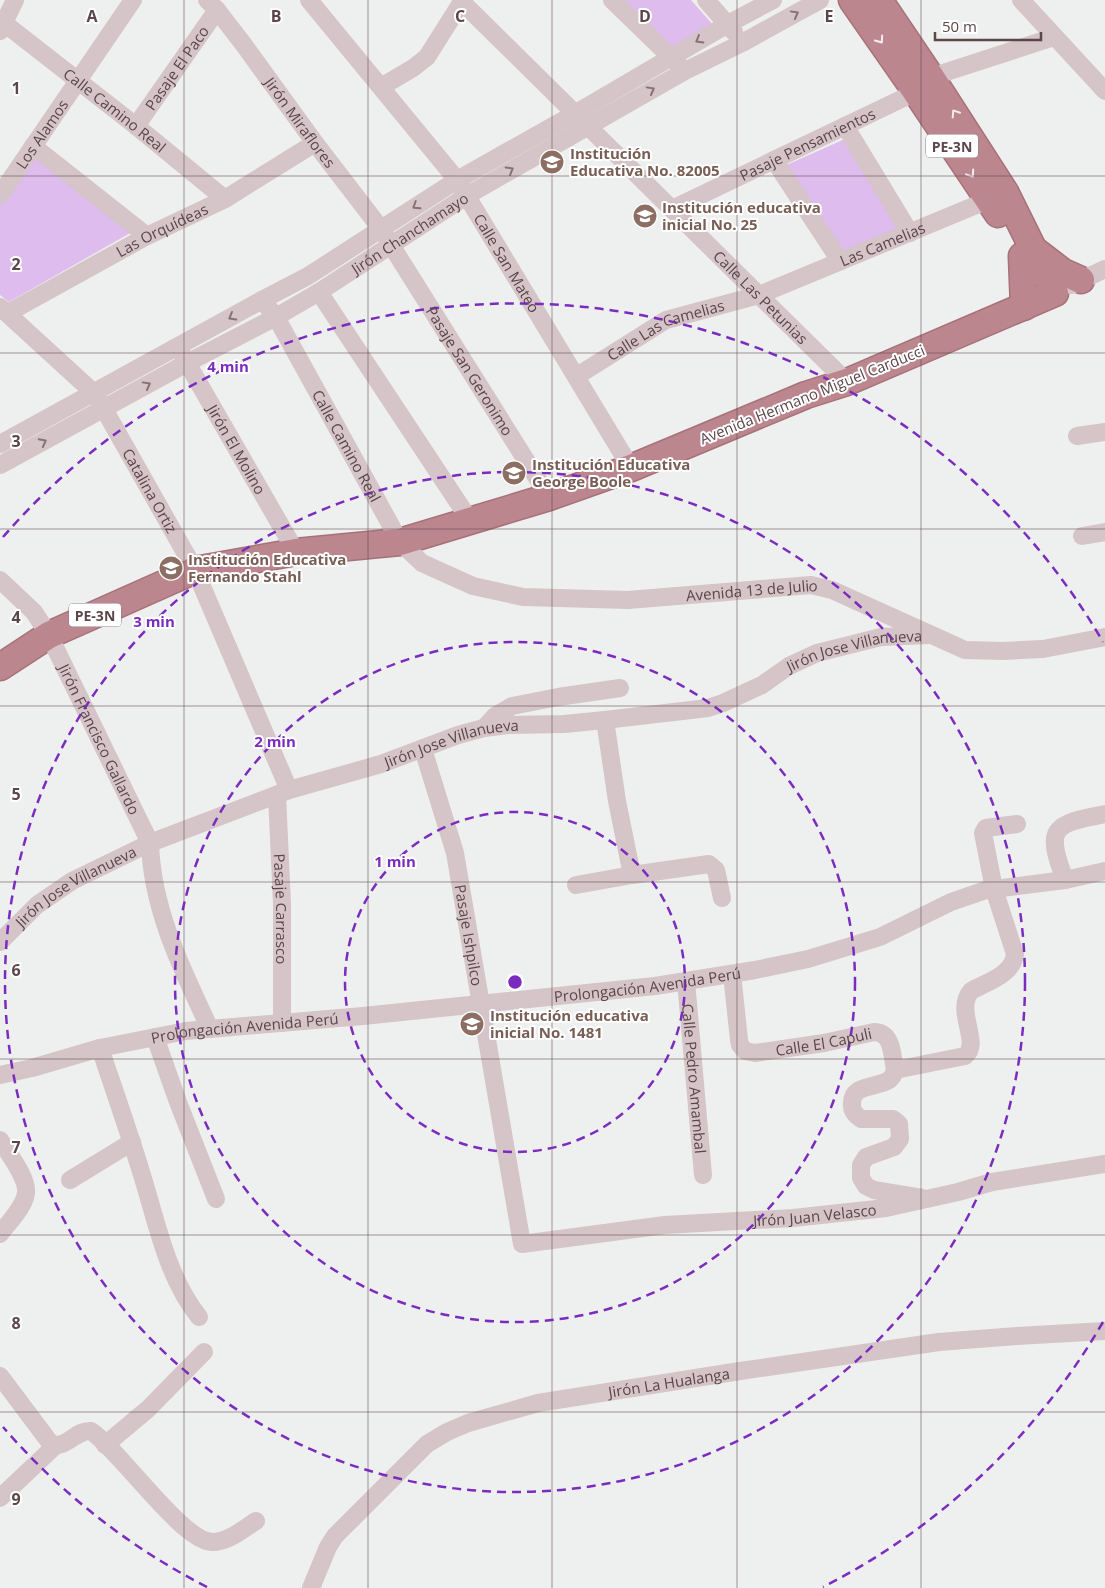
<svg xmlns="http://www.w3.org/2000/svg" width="1105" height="1588" viewBox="0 0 1105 1588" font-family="'Open Sans',sans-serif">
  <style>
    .green { fill: #dfbcee }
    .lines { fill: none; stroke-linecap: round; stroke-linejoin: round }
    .highway-casing { stroke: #a87179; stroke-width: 29 }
    .minor { stroke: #d5c4c8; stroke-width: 18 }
    .highway { stroke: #bc868e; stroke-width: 26 }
    .oneway { stroke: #867276 }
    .oneway2 { stroke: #f5edee }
    .grid { fill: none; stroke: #5b464a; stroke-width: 1; stroke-opacity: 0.55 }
    .ring { fill: none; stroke: #7b2cbf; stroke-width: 2.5; stroke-dasharray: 9 6 }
    .labels { text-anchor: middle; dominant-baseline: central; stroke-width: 4; stroke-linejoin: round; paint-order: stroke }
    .shield { fill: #fff; stroke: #8c7e80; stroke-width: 1 }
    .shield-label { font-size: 14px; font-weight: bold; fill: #5b464a }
    .street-label { font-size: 15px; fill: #5b464a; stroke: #fff }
    .education-label { font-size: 15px; font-weight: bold; fill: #785e54; stroke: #fff; text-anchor: start }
    .grid-label { font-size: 16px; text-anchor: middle; font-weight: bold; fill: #5b464a; stroke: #fff; stroke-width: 4; stroke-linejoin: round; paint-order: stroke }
    .centre { fill: #7b2cbf; stroke: #fff; stroke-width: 2.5 }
    .ring-label { font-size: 15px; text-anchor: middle; font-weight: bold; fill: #7b2cbf; stroke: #fff; stroke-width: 4; stroke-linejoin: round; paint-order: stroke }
  </style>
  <rect width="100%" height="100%" fill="#edf0ee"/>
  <g class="green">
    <path d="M624,0h67l23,26 -41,21z"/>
    <path d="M847,138l57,95 -64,25 -58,-91z"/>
    <path d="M33,153l99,79 -123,70 -9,-7v-93z"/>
  </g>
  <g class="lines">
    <defs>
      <g id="highway">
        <path d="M852,0l60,86 86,128"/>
        <path d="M1037,252l26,20 18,8"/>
        <path d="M1022,256l2,51"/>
        <path d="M0,667l49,-32 146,-65 101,-18 104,-10 149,-45 82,-29 175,-73 41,-13 208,-89 -50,-101 -74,-115 -52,-77"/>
      </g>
    </defs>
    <use href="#highway" class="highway-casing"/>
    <g class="minor">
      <path id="s1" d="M207,0l10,10 27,35 71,98 66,86 168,268"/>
      <path id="s2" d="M309,0l148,180 174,288"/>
      <path d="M612,0l67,65"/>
      <path d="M706,0l28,32"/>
      <path d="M1021,0l84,91"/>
      <path id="s3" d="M462,2l385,380"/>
      <path id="s4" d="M4,23l132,103 89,73"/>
      <path d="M0,31l15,-31"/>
      <path d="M931,77l123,-40"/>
      <path d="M381,87l32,-19 14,-11 36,-57"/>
      <path id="s5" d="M136,126l81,-116"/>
      <path d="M845,126l65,107"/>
      <path d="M33,146l114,90"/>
      <path d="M774,160l66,101"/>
      <path id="s6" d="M0,195l133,-195"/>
      <path id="s7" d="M672,209l244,-117"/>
      <path d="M1071,285l34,-16"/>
      <path d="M319,292l152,230"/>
      <path id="s8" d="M262,300l14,17 124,225 22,21 51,23 50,11 105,3 183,-15 21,5 133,60 38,1 40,-2 62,-12"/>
      <path id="s9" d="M0,307l94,86 10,16 91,161 94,220"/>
      <path id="s10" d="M8,313l139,-77 78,-37 90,-56"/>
      <path id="s11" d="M182,354l114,198"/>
      <path id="s12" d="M577,376l89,-56 93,-25 239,-99"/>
      <path d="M1077,436l28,-4"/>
      <path d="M0,444l262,-144 46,-24 149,-96 119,-67 152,-89 45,-24"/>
      <path id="s13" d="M0,465l187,-102 89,-46 43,-25 149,-97 217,-124 57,-28 78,-43"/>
      <path d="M1082,536l23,-4"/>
      <path id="s14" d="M0,580l34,32 15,23 101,208c2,67 32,126 60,186"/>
      <path d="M605,720l12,81 15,74"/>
      <path d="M484,728l11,-12 17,-10 46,-9 62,-9"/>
      <path id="s15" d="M423,749l32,104 67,391 143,-19 128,-7 93,-10 72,-16 34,-10 113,-18"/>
      <path id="s16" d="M277,795l5,109v119"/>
      <path d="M1065,880c-20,-52 -13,-56 40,-66"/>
      <path d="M576,885l56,-10 77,-11 7,6 6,28"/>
      <path id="s17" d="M0,942l37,-37 35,-24 78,-38 139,-53 92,-26 77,-29 26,-7 24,-3 56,-1 41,-4 103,-12 15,-5 39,-18 27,-19 28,-13 64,-16 47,-2"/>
      <path id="s18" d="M732,974l7,66 1,5 5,6 10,2 69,-10 50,-11c19,0 18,24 21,38 -1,4 -2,7 -6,10 -12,8 -37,4 -37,23 -1,7 3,12 9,16h32l6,5 1,15 -6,8 -28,10 -5,8v13l5,8 8,4 48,8"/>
      <path id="s19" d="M686,981l17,194"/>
      <path d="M155,1037l23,65 38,97"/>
      <path d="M100,1048c14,42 29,84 42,127 15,48 25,102 57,142"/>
      <path d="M895,1070l70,-14c17,-13 -11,-45 6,-65 16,-9 42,-16 44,-37l-21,-65 -11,-56 3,-5 31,-4"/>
      <path id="s20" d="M0,1075l32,-7 68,-20 86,-17 177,-15 292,-30 100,-16 53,-11 72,-22 71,-35 35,-12 79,-10 40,-9"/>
      <path d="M0,1140c8,13 28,38 26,53 -2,15 -18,30 -26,41"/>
      <path d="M70,1180l62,-38"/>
      <path d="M0,1376l51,68c16,5 24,-14 40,-13 29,20 91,110 121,111 17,0 31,-13 44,-21"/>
      <path d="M105,1445l43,-36 56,-57"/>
      <path d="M0,1498l55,-52"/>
      <path id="s21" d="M311,1588l17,-41 7,-11 92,-92 20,-12 21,-9 70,-20 202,-32 199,-29 78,-6 88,-5"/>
    </g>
    <use href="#highway" class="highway"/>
  </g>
  <defs><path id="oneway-chevron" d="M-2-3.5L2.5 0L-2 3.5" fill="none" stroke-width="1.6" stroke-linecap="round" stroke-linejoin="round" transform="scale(1.25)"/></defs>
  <g class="oneway">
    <use href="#oneway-chevron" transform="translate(795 14) rotate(-29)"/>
    <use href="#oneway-chevron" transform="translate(699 40) rotate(150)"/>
    <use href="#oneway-chevron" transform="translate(651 90) rotate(-29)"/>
    <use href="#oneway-chevron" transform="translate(510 170) rotate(-30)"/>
    <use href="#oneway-chevron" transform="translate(416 206) rotate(147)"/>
    <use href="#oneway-chevron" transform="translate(232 317) rotate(150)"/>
    <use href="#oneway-chevron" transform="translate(147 385) rotate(-29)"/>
    <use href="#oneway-chevron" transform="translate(43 442) rotate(-28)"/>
  </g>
  <g class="oneway2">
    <use href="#oneway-chevron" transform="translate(880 40) rotate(55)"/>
    <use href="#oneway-chevron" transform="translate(955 113) rotate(-123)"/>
    <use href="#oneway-chevron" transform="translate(971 174) rotate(56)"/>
  </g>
  <path class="grid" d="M184,0v1588M368,0v1588M552,0v1588M737,0v1588M921,0v1588M0,176h1105M0,353h1105M0,529h1105M0,706h1105M0,882h1105M0,1059h1105M0,1235h1105M0,1412h1105"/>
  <g class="ring">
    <circle cx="515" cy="982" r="170"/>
    <circle cx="515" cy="982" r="340"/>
    <circle cx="515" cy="982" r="510"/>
    <path d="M1103 1322A679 679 0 0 1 823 1587M207 1587A679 679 0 0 1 3 1427M3 537A679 679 0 0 1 1103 642"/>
  </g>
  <defs>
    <symbol id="school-disc" viewBox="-11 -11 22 22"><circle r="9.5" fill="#8d6e63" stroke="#fff"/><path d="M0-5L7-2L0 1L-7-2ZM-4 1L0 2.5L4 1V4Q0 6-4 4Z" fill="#fff"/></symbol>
  </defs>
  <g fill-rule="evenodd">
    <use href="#school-disc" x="538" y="148" width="28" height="28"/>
    <use href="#school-disc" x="631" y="202" width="28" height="28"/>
    <use href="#school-disc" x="500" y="459" width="28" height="28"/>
    <use href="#school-disc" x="157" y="554" width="28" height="28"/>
    <use href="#school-disc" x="458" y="1010" width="28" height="28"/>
  </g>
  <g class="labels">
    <g class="shield">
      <rect x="926" y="134.5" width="52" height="23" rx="4"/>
      <rect x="69" y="603.5" width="52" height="23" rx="4"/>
    </g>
    <g class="shield-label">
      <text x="952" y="146">PE-3N</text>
      <text x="95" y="615">PE-3N</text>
    </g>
    <g class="street-label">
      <text stroke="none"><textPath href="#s5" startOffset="71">Pasaje El Paco</textPath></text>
      <text stroke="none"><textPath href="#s4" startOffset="141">Calle Camino Real</textPath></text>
      <text stroke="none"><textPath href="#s1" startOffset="154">Jirón Miraflores</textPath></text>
      <text stroke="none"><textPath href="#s6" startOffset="74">Los Alamos</textPath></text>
      <text stroke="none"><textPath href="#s7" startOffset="150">Pasaje Pensamientos</textPath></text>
      <text stroke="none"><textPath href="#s10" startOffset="175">Las Orquídeas</textPath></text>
      <text stroke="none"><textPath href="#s13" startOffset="471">Jirón Chanchamayo</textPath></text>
      <text stroke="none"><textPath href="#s12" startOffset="335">Las Camelias</textPath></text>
      <text stroke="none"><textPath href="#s2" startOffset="330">Calle San Mateo</textPath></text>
      <text stroke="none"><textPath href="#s3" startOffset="420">Calle Las Petunias</textPath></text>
      <text stroke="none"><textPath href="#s12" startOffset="101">Calle Las Camelias</textPath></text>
      <text stroke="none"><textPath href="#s1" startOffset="455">Pasaje San Geronimo</textPath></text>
      <text transform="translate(812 394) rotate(-22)">Avenida Hermano Miguel Carducci</text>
      <text stroke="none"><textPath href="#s8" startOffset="169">Calle Camino Real</textPath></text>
      <text stroke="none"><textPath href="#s11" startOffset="110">Jirón El Molino</textPath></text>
      <text stroke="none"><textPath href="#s9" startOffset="240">Catalina Ortiz</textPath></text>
      <text stroke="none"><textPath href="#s8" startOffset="646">Avenida 13 de Julio</textPath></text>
      <text stroke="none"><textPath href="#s17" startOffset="920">Jirón Jose Villanueva</textPath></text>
      <text stroke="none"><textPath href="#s14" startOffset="190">Jirón Francisco Gallardo</textPath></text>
      <text stroke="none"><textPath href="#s17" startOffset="500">Jirón Jose Villanueva</textPath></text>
      <text stroke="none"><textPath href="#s17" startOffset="95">Jirón Jose Villanueva</textPath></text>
      <text stroke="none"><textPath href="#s16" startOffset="114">Pasaje Carrasco</textPath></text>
      <text stroke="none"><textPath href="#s15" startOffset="192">Pasaje Ishpilco</textPath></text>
      <text stroke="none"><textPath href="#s20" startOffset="655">Prolongación Avenida Perú</textPath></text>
      <text stroke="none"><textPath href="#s20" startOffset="250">Prolongación Avenida Perú</textPath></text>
      <text stroke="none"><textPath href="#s18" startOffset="159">Calle El Capuli</textPath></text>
      <text stroke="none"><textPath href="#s19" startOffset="98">Calle Pedro Amambal</textPath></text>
      <text stroke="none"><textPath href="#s15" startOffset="800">Jirón Juan Velasco</textPath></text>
      <text stroke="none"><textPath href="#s21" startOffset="439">Jirón La Hualanga</textPath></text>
    </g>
    <g class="education-label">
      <text x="570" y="153">Institución<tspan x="570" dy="17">Educativa No. 82005</tspan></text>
      <text x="662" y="207">Institución educativa<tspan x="662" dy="17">inicial No. 25</tspan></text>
      <text x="532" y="464">Institución Educativa<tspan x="532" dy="17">George Boole</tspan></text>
      <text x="188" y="559">Institución Educativa<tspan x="188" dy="17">Fernando Stahl</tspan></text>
      <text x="490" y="1015">Institución educativa<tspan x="490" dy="17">inicial No. 1481</tspan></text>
    </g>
  </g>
  <g class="grid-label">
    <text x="92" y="22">A</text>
    <text x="276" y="22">B</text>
    <text x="460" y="22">C</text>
    <text x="645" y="22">D</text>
    <text x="829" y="22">E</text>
    <text x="16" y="94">1</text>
    <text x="16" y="270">2</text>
    <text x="16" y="447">3</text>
    <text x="16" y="623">4</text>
    <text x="16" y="800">5</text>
    <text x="16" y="976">6</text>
    <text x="16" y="1153">7</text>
    <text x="16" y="1329">8</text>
    <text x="16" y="1505">9</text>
  </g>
  <circle cx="515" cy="982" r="8" class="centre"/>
  <g class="ring-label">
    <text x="228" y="372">4 min</text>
    <text x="154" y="627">3 min</text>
    <text x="275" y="747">2 min</text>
    <text x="395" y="867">1 min</text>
  </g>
  <path d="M935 32v8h106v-8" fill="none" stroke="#5b464a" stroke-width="2.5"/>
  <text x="942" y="32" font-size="15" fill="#5b464a" stroke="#ffffff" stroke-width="4" paint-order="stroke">50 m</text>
</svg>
